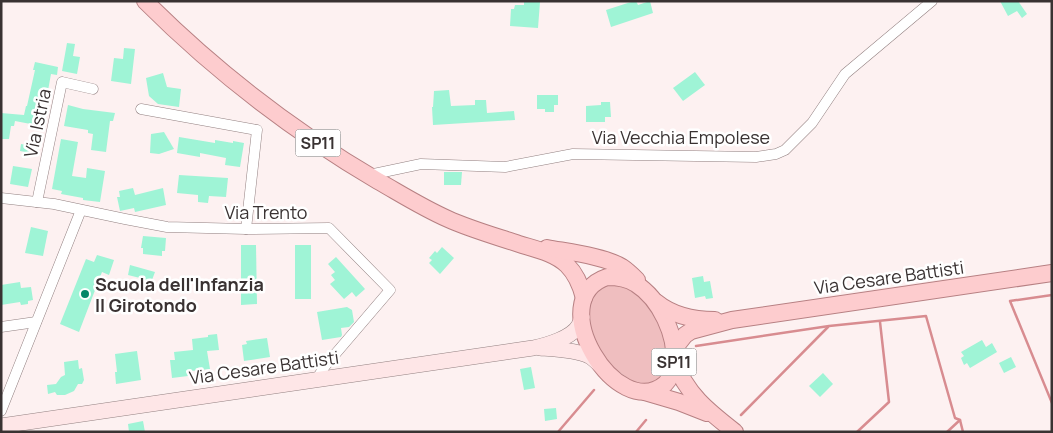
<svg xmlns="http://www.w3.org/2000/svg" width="1053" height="433" viewBox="0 0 1053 433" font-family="Manrope,sans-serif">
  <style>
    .green { fill: #efbebf }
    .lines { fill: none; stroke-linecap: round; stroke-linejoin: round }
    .stream { stroke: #d88c90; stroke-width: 2.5 }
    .building { fill: #9ff4d6 }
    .street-casing { stroke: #928081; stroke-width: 11 }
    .secondary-casing { stroke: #928081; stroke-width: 16 }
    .primary-casing { stroke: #b78083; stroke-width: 18 }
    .street { stroke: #fff; stroke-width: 10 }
    .secondary { stroke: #fee6e7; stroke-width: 15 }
    .primary { stroke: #fdccce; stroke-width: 16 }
    .poi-dot { fill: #058668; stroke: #fff; stroke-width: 2 }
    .labels { text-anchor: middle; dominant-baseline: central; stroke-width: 5; stroke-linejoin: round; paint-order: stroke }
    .shield { fill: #fff; stroke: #747070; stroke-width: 1 }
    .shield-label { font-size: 16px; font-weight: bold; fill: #393232 }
    .street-label { font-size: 18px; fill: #393232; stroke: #fff }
    .poi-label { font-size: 18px; font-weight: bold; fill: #393232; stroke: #fff; text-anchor: start }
  </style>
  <rect width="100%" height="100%" fill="#fdf1f1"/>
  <path class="green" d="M623,284l23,17 20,35 1,33 -12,14 -19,1 -29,-21 -16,-30 -2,-33 12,-14z"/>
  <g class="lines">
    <g class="stream">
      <path d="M1052,295l-42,6 42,102"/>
      <path d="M696,346l133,-20 97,-10 29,102 5,2 3,12"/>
      <path d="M741,415l87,-88"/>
      <path d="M558,432l36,-42"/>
      <path d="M636,432l10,-12"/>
      <path d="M857,432l32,-30 -9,-80"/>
      <path d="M947,432l13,-12"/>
    </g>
  </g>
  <g class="building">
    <path d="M524,1l16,1 -2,26 -28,-2 1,-17h3l1,-4h9z"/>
    <path d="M634,1h2l2,4 12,-4 3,12 -42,14 -5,-17z"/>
    <path d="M1000,1h18l9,13 -5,4 -5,-7 -9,5z"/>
    <path d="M67,43l8,1 -2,12 7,1 -3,17 -15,-3z"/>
    <path d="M124,48l11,1 -4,35 -20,-3 3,-23 9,1z"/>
    <path d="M35,62l23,5 -1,8 -6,-1 -4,22h-4l-4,21h4l-2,9 -26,-5 -1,5h-3l-2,13h-8v-26l23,2 2,-9h1l8,-36h-2z"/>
    <path d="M695,72l10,13 -22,16 -10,-13z"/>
    <path d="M163,73l4,14 14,2 -2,18 -21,-3 -9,-8 -3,-18z"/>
    <path d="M449,90l2,16 24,-1v-5h11l1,13 27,-2 1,9 -82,5 -1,-18h1l1,-16z"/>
    <path d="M537,95h21v10h-4v7h-9v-3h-8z"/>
    <path d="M601,102h9l1,15h-6v5h-19v-16l15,-1z"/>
    <path d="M68,105l15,4 32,4 -2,8h-3l-4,31 -15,-2 2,-16 -5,-1v-3l-24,-4z"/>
    <path d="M164,132l10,17 -15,5 -9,-1 1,-19z"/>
    <path d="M179,137l36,6v-3l18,3v-2l11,2 -4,24 -15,-2 1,-7 -26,-5v4l-23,-4z"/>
    <path d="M61,139l17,3 -6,34 14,2 1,-10 18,3 -5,31 -17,-2v-2l-22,-4 1,-3 -10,-2z"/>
    <path d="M21,144l17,3 -1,7 -17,-3z"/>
    <path d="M13,166l19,3 -4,18 -18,-3z"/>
    <path d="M444,172h18l-1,13h-17z"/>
    <path d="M179,175l49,3 -2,19 -17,-1 -1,7 -10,-1v-7l-21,-2z"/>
    <path d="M133,188l2,7 28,-7 3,17 -31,7 -1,-4 -14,3 -3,-14h3l-1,-6z"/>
    <path d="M31,227l17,4 -5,25 -18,-3z"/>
    <path d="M143,236l23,2 -1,13h-3v5l-19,-2v-6h-2z"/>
    <path d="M241,245h15l1,59 -16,1z"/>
    <rect x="295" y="245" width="16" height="54"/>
    <path d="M442,247l12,11 -14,16 -11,-11 3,-3 -3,-2 6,-7 2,2z"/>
    <path d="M97,255l17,5 -5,15 -7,-3 -23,60 -19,-8 26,-65 8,3z"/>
    <path d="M336,257l29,32 -9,8 -4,-5 -8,7 -14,-15 5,-4 -4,-5 4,-3 -7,-8z"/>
    <path d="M130,265l25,7 -3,8 -4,-1 -1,3 -8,-2 1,-2 -12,-3z"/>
    <path d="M703,276l1,6 6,-1 3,17 -7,1 -1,-3 -10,2 -3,-20z"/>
    <path d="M20,282l1,6 10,-1 2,13 -5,1v3l-7,1 -1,-3 -19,3v-20z"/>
    <path d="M347,307l5,3 2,12 -5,5 -8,1 1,7 -1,2 -19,3 -5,-28z"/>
    <path d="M217,334l2,16 -12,1 3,18 -19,2 -3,1v4l-16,2 -2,-18h5l-1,-8 19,-2 -1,-11 16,-2v-2z"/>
    <path d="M267,338l3,19 -26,4 -2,-16 5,-1 -1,-3z"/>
    <path d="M982,340l4,7 6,-4 5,9 -27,16 -3,-5 -3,2 -3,-7 3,-2 -3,-4z"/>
    <path d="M137,351l4,29 -25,4 -1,-12h2l-2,-18z"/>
    <path d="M1011,357l5,10 -12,6 -5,-10z"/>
    <path d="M78,360l1,9 3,-1 2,12 -2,4h-4l-4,7 -9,4h-8l-2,-3 -7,2 -1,-9 9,-1 5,-7 4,-2 -1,-13z"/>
    <path d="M531,367l4,21 -11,2 -4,-21z"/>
    <path d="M823,373l10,11 -13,13 -11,-11z"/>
    <path d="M556,408l1,11 -12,2 -1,-12z"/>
    <path d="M143,421l2,11h-16l-1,-8z"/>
  </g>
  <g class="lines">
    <defs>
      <g id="street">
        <path d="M141,109l116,21 -11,99"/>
        <path d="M369,175l52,-11 84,3 68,-13 183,3 20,-3 9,-4 27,-27 33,-49 87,-73"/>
        <path d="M1,198l53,6 71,15 42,8 79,2 83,-1 61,62 -65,76 -9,14"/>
        <path d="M37,202l25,-120 31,7"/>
        <path d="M1,327l35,-5"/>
        <path d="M1,411l80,-201"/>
      </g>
      <g id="secondary">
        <path d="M540,348c13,1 37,2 49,8 5,3 9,7 13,11"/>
        <path d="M1,426l532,-78c14,-3 39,-10 46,-23 2,-3 2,-5 3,-8"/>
      </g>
      <g id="primary">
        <path d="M145,1c70,70 148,130 233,180 23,13 45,27 70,38 22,10 47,17 71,25 16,5 36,9 48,21 9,9 14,21 17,33"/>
        <path d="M547,248c21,4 57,8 75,19 6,4 10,8 15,13"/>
        <path d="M607,277c11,0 20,1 29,7 24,15 41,52 38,79 -1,8 -3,15 -9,21 -48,40 -124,-85 -58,-107z"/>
        <path d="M656,302c17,14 37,18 59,18"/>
        <path d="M674,349l11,-14 6,-4 41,-11 320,-47"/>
        <path d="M674,360c12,34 34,51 61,72"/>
        <path d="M645,392l34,10 28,11"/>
      </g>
    </defs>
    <use href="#street" class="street-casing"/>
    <use href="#secondary" class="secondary-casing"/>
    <use href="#primary" class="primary-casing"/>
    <use href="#street" class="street"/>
    <use href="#secondary" class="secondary"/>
    <use href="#primary" class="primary"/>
  </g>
  <circle class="poi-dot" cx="85" cy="294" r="5"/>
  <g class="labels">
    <g class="shield">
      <rect x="295.5" y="129.5" width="45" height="27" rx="4"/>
      <rect x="651.5" y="348.5" width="45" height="27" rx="4"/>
    </g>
    <g class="shield-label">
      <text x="318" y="143">SP11</text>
      <text x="674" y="362">SP11</text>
    </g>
    <g class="street-label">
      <text transform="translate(37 123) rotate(-78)">Via Istria</text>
      <text x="681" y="137">Via Vecchia Empolese</text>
      <text x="266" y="212">Via Trento</text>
      <text transform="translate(889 277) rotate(-8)">Via Cesare Battisti</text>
      <text transform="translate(264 367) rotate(-8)">Via Cesare Battisti</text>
    </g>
    <g class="poi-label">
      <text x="95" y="284">Scuola dell'Infanzia<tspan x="95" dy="21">Il Girotondo</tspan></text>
    </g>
  </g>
  <rect width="1053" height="433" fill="none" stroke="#393232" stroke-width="5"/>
</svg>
